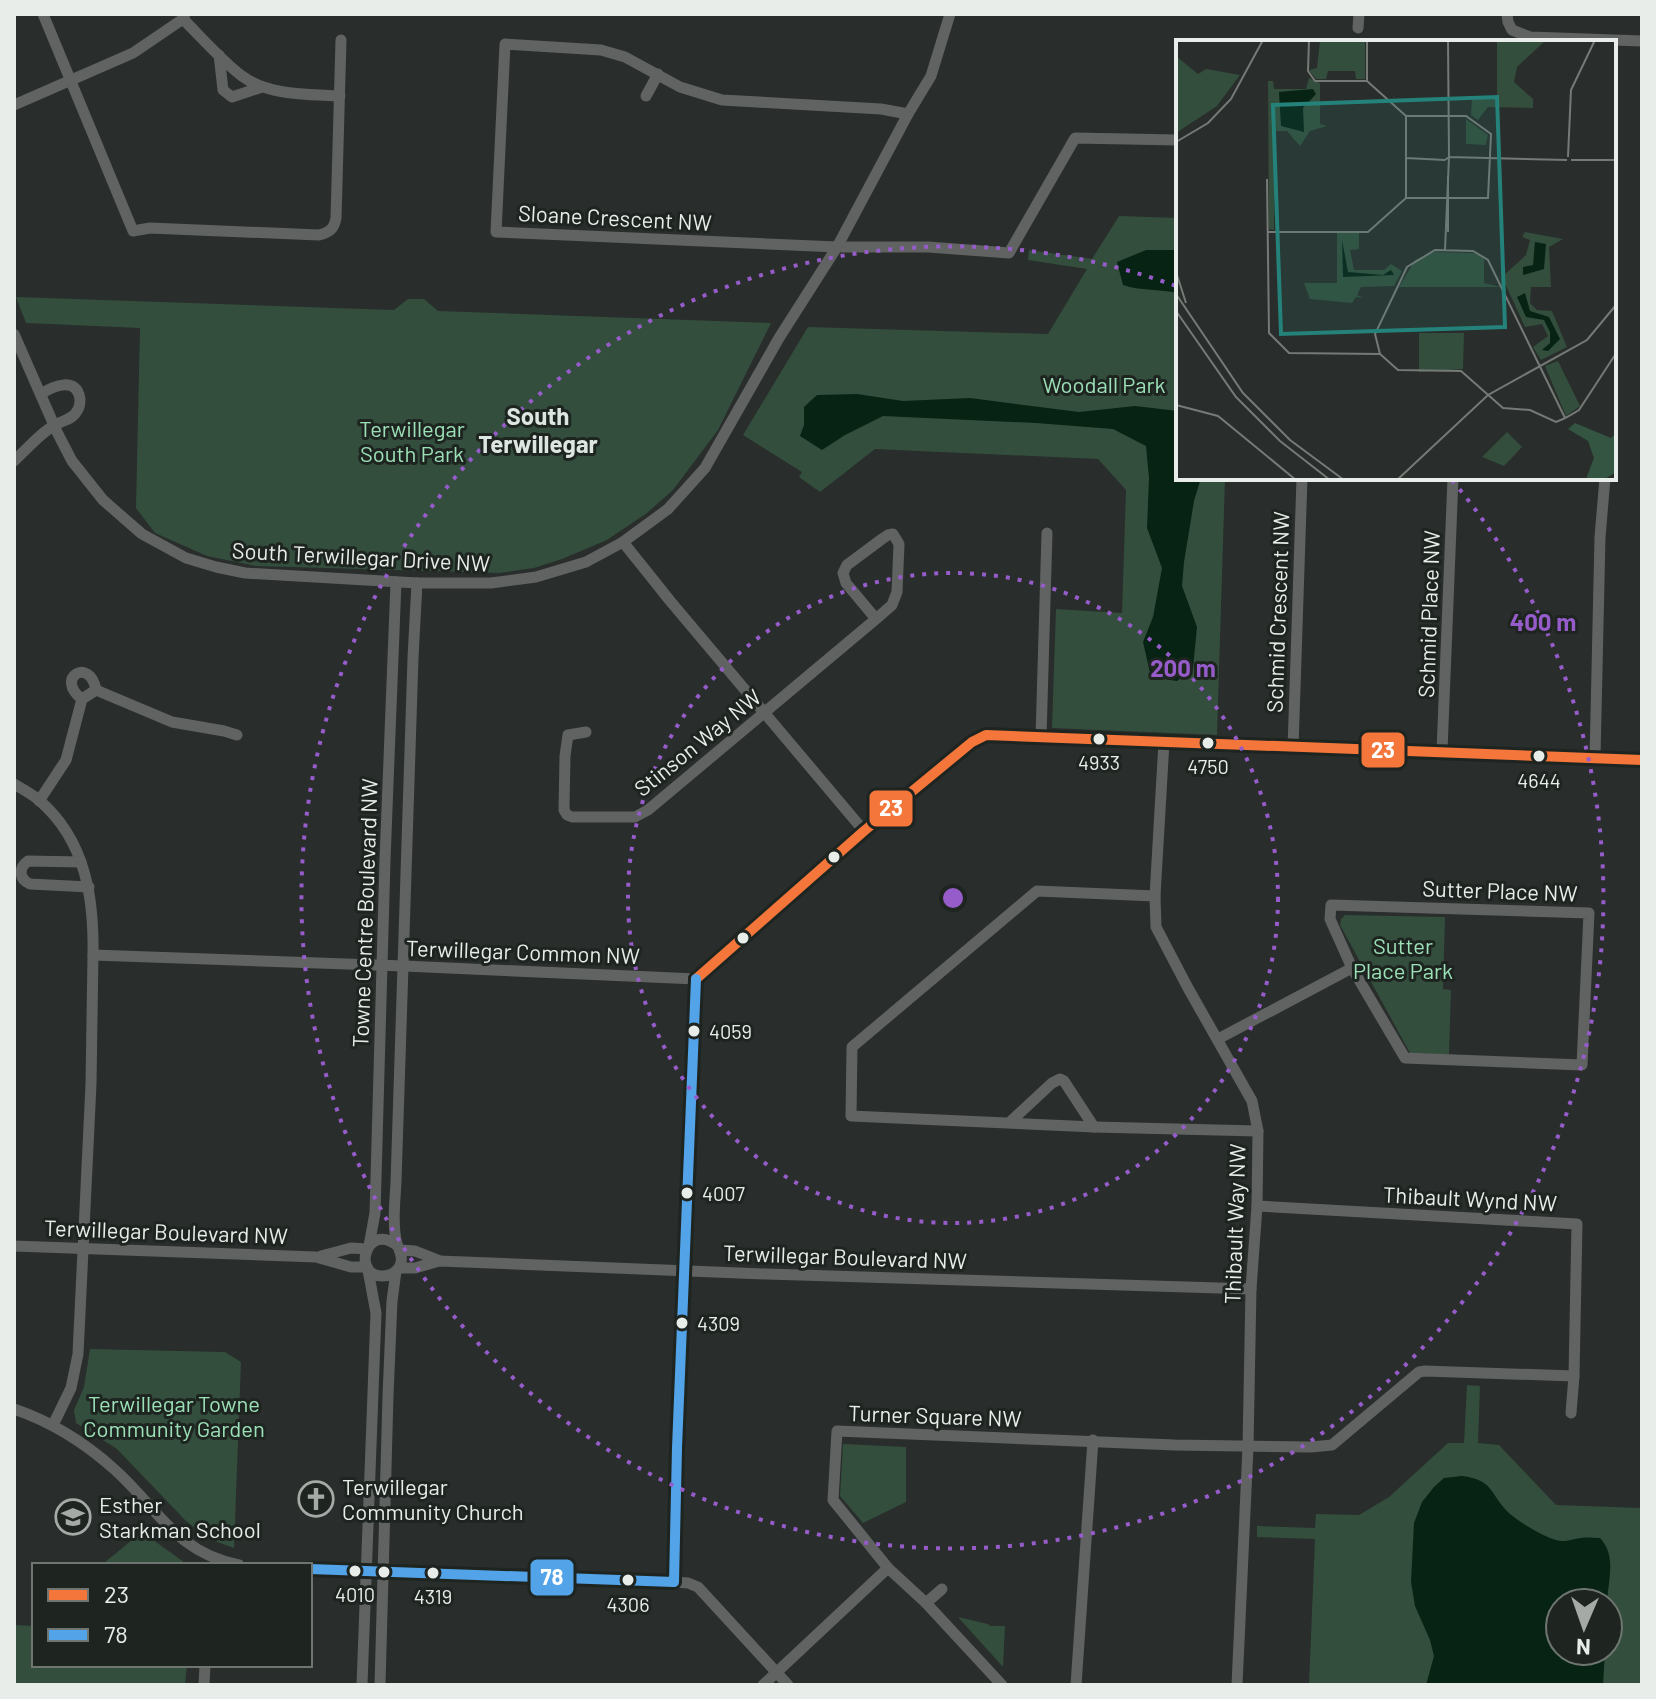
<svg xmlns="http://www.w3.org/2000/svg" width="1656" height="1699" viewBox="0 0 1656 1699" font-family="Barlow,sans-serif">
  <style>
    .green { fill: #334e3d; fill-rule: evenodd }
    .water { fill: #062314 }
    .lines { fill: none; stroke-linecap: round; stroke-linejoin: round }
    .minor { stroke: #606362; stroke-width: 11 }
    .bus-1-casing { stroke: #1e2521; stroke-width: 16 }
    .bus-2-casing { stroke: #1e2521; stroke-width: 16 }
    .bus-1 { stroke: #f5763a; stroke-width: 10 }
    .bus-2 { stroke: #53a3e8; stroke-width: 10 }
    .ring { fill: none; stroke: #965cca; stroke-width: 4; stroke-dasharray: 4 8 }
    .bus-dot { fill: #e9edea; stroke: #1e2521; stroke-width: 3 }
    .labels { text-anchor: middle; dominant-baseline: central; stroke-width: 6; stroke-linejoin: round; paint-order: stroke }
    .bus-label { font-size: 20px; fill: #e9edea; stroke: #1e2521 }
    .street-label { font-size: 22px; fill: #e9edea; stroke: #1e2521 }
    .park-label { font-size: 22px; fill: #9ce0b7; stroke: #1e2521 }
    .poi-label { font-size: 22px; fill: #e9edea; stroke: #1e2521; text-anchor: start }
    .neighbourhood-label { font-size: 24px; font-weight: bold; fill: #dee6e1; stroke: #1e2521 }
    .inset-road { fill: none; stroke: #767a77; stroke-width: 2 }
    .view { fill: #25827a; fill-opacity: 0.15; stroke: #25827a; stroke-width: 4 }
    .inset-edge { fill: none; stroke: #e9edea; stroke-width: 4 }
    .centre { fill: #965cca; stroke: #1e2521; stroke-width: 4 }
    .ring-label { font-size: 24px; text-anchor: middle; font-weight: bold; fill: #965cca; stroke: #1e2521; stroke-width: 6; stroke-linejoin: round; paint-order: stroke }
    .line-badge { stroke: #1e2521; stroke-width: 3 }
    .badge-label { font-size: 22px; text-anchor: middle; font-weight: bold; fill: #fff }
  </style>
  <rect width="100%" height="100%" fill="#292d2b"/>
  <g class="green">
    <path d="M1119,216l59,2v260h47l-8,257 -165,-7 4,-119 66,4 4,-123 -28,-31 -223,-10 -55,43 -21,-15 3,-5 -59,-37 65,-108 240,7 39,-65 -59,-9 1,-10 63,9z"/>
    <path d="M16,297l378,13 14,-11h16l14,12 333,12 -53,107 -45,60 -26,23 -40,27 -45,19 -28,9 -35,5 -243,-7 -49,-10 -52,-23 -19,-25 4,-180 -114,-5z"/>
    <path d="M1345,915l100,2 -2,72 8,1 -2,65 -39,-2 -70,-128 1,-6z"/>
    <path d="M90,1349l135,3 16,10 -7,186 -25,-9 -23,-18 -69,-72 -41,-26 -2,-13 10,-23z"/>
    <path d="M1467,1385l13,1 -2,57 21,2 57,60 86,3v177h-333l6,-146 -58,-2v-11l58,2 1,-14 43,1 30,-18 59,-54h16zM1560,1603h48v48h-48z"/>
    <path d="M843,1444l63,3v55l-43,21 -23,-27z"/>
    <path d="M142,1532l46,33h-83v-3z"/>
    <path d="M958,1617l30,7 2,2h15l-2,41z"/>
    <path d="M14,1625l20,1v39h153l-2,20h-171z"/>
  </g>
  <g class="water">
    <path d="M1146,250h32v43c-18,-4 -38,-2 -55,-8l-6,-23z"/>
    <path d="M857,394l46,7 67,-3 109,14 56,-6 43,5v67h23l-7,23 -10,61 -2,24 15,41 -4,41 -16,13 -26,-4 -8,-35 10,-25 9,-49 -15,-40 2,-50 -3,-32 -33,-17 -77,-6 -153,-7 -38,19 -23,15 -22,-14 4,-11v-18l13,-12z"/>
    <path d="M1462,1476c32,4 27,17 46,36 9,9 36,25 48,28 9,3 16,-1 25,-2 6,-1 12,0 19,0 17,18 8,42 7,65h-47v48h45l-2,34h-177l8,-29 -4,-16 -15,-34 -4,-24 3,-59 8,-21 12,-15 10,-9z"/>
  </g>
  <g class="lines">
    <g class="minor">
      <path d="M43,14l90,217 17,-3 169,7c11,-3 15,-6 17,-17l5,-178"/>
      <path d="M1507,14l1,8 4,8 18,7 112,4"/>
      <path d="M183,19c17,17 40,43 59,57 27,20 66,18 98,20"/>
      <path d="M1358,28l1,-14"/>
      <path d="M219,55l4,35 9,7 30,-10"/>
      <path d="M646,96l12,-22"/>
      <path d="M14,105l119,-52 50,-34 2,-5"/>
      <path d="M908,114l-27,-5 -159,-9 -42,-13 -55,-30 -24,-7 -96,-6 -9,188 341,15h91l81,6 66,-115 103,2"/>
      <path d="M14,334l43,98 15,29 31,39 39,34 44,24 30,9 29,6 172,10h74l45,-6 50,-15 37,-20 45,-33 37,-41 74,-130 58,-91 71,-133 23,-38 19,-62"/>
      <path d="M14,461c12,-11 28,-30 43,-37 7,-4 16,-5 20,-13 3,-4 3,-8 3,-12 -3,-23 -27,-13 -39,-5"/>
      <path d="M623,542l48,60 193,229"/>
      <path d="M82,699c-28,-21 8,-43 14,-9"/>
      <path d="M586,732l-18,3 -3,21 -1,54 3,5 5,2h63l13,-7 228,-191 16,-14 5,-13 2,-48 -6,-10 -5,1 -6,4 -35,26 -4,8 3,10 30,36"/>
      <path d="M1041,737l6,-204"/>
      <path d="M1164,742l-9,154 1,31 32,61 64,113 6,30 -1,75 -6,83 -3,158 -11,238"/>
      <path d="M1293,748l9,-270"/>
      <path d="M1442,751l11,-273"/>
      <path d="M1595,758l5,-221 5,-59"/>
      <path d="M14,784c8,5 18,10 26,17 46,40 54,98 53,154"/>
      <path d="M39,801l27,-41 16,-61 14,-9 76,32 52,9 13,4"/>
      <path d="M81,862l-53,-1c-10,7 -9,18 2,23l59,3"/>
      <path d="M1155,896l-118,-5 -185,156 -1,69 243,11 164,4"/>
      <path d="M1331,905l258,8 -7,152 -177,-7 -53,-90 -22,-49z"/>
      <path d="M696,979l168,-148 108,-89 14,-7 656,25"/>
      <path d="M1218,1039l134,-71"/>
      <path d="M1010,1122l42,-39 8,-4 4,2 30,46"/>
      <path d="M14,1246l302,11 35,10h16"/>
      <path d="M369,1246l6,-33 10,-353 11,-278"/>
      <path d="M398,1246c-32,-26 -47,31 -15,30 6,0 12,-3 16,-8 5,-9 1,-16 -2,-24 -5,-19 -2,-43 -1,-62l17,-524 4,-75"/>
      <path d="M400,1250l15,1 23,9"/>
      <path d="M321,1256l30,-8 16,1"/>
      <path d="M399,1268h16l24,-7 328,13 484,15"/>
      <path d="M14,1409c38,13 70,33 100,60 44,39 61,83 125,96"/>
      <path d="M1571,1413l3,-37"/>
      <path d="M53,1425l18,-37 7,-34 13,-270 2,-129 311,11 292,13"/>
      <path d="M310,1569l364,13 3,-134 19,-469"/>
      <path d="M674,1582l14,1 10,4 90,98"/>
      <path d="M926,1603l16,-14"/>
      <path d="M204,1685l1,-20"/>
      <path d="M362,1685l14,-372 -8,-43"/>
      <path d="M380,1685l8,-289 4,-95 4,-30"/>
      <path d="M763,1685l125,-117"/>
      <path d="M1002,1685l-76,-82 -38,-35 -55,-68 4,-69 338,14 136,2 21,-2 87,-73 6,-1 149,5 3,-152 -320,-18"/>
      <path d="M1076,1685l17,-245"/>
    </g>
    <defs>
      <path id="bus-1" d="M696,979l168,-148 108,-89 14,-7 656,25"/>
      <path id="bus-2" d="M310,1569l364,13 3,-134 19,-469"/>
    </defs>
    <use href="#bus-1" class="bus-1-casing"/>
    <use href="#bus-2" class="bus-2-casing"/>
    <use href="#bus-1" class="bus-1"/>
    <use href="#bus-2" class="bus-2"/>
  </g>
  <g class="ring">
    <circle cx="953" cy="898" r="325"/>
    <path d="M1452 480A651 651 0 1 1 1176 286"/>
  </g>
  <defs>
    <symbol id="church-ring" viewBox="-11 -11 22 22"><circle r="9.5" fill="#1e2521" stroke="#a6aaa7" stroke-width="1.5"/><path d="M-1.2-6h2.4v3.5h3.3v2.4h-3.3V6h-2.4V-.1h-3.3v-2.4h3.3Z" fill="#a6aaa7"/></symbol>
    <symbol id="school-ring" viewBox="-11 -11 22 22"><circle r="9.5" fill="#1e2521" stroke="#a6aaa7" stroke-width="1.5"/><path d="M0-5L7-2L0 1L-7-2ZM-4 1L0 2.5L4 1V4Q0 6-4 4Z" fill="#a6aaa7"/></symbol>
  </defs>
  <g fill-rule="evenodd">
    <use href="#church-ring" x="296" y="1479" width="40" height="40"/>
    <use href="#school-ring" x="53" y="1497" width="40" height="40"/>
  </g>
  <g class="bus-dot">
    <circle cx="1099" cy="739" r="7"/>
    <circle cx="1208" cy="743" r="7"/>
    <circle cx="1539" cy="756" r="7"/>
    <circle cx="834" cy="857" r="7"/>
    <circle cx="743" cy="938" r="7"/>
    <circle cx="694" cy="1031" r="7"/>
    <circle cx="687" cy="1193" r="7"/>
    <circle cx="682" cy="1323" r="7"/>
    <circle cx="355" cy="1571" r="7"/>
    <circle cx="384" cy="1572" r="7"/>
    <circle cx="433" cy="1573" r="7"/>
    <circle cx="628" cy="1580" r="7"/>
  </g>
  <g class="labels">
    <g class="bus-label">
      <text x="1099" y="762">4933</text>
      <text x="1208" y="766">4750</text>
      <text x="1539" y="780">4644</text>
      <text x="709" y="1031" text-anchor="start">4059</text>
      <text x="702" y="1193" text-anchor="start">4007</text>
      <text x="697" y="1323" text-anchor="start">4309</text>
      <text x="355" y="1594">4010</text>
      <text x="433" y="1596">4319</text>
      <text x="628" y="1604">4306</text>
    </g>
    <g class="street-label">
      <text transform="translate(615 217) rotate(3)">Sloane Crescent NW</text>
      <text transform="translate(361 556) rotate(3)">South Terwillegar Drive NW</text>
      <text transform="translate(1277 612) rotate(-88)">Schmid Crescent NW</text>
      <text transform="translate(1428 614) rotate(-88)">Schmid Place NW</text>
      <text transform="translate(697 742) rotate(-39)">Stinson Way NW</text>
      <text transform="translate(1500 890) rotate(2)">Sutter Place NW</text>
      <text transform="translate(364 913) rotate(-88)">Towne Centre Boulevard NW</text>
      <text transform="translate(523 951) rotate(2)">Terwillegar Common NW</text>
      <text transform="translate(1470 1198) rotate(3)">Thibault Wynd NW</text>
      <text transform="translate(1234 1224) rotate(-88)">Thibault Way NW</text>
      <text transform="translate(166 1231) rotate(2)">Terwillegar Boulevard NW</text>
      <text transform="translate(845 1256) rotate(2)">Terwillegar Boulevard NW</text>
      <text transform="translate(935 1415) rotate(2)">Turner Square NW</text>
    </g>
    <g class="park-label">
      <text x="1104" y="384">Woodall Park</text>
      <text x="412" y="428">Terwillegar<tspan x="412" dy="25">South Park</tspan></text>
      <text x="1403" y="945">Sutter<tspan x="1403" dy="25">Place Park</tspan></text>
      <text x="174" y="1403">Terwillegar Towne<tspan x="174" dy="25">Community Garden</tspan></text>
    </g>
    <g class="poi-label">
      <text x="342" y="1486">Terwillegar<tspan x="342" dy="25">Community Church</tspan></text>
      <text x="99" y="1504">Esther<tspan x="99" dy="25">Starkman School</tspan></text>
    </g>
    <g class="neighbourhood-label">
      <text x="538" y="415">South<tspan x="538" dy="28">Terwillegar</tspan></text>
    </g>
  </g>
  <g transform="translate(1176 40)">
    <rect width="440" height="440" fill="#292d2b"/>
    <path d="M144,0h45v39h-9l-1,-8h-27l-2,8h-10l-7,-9 8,-2zM321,0h49l-29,27 -3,15 19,17v9l-45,-1 -10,13 -7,-5 1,-18h25zM0,16l22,18 8,-5 34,6 -23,31 -41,27zM133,38l11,5v41l7,2 -17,5 -10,15 -13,-15h-12l-1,99 -5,-1 -1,-148h5l1,8h32zM290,79l22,16 -2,10 -20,-1zM349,192l38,7 -14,8 2,40h-20l-1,16 7,7 15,1 15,36 -26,13 -8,-13 15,-11 -6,-12 -17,3 -23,-50 24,-22 4,-15 -8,-3zM161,193h22v16l-9,1 4,20h30l7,-6 11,7 -8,15 -33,1 -4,8 7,3 -8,-1 -4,6 -42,-4 -6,-16h33zM258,212l40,1 10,6v24l17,4h-102l16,-27zM243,293h45l-1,36 -44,3zM382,321l22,45 -14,10 -21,-50zM331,392l15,15 -18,19 -22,-9z" fill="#334e3d"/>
    <path d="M399,383l36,15 5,-5v39l-11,7h-19l8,-21 -6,-17 -20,-12z" fill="#335541"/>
    <path d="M137,49l3,5 -13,14 1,24 -23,-6 -2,-34zM166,200l6,32 35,3 8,-5 3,5 -51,2zM359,202l11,2 -2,25 -21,6v-8l10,-2zM349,253l5,18 19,6 11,22 -12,12 -6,-1 8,-7v-11l-6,-12 -18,-3 -9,-20z" fill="#062314"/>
    <path class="inset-road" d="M133,0l-1,31 7,10h52v-41M272,0l1,117M191,41l39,35M230,76h60l25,18 -3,64h-82zM0,102l32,-19 23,-24 32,-59M273,117l118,3M392,117l3,-67 24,-50M230,118l39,2M269,120l4,-3 -4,93M395,120h45M272,136v56M91,139l2,154 20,20 91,1M91,192h101l38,-34M0,232l10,31M0,254l67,99 47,47 54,40M0,271l60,86 44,44 50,39M0,365l42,11 78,64M389,378l-77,-158 -15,-9 -38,-1 -28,17 -32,67 5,20 18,16 63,1 42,37 27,2 26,12 7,-3 4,-2 12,-7 36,-55M221,440l91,-85 99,-55 29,-35"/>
    <path class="view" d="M321,57l8,230 -224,7 -8,-229z"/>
    <rect width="440" height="440" class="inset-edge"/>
  </g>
  <circle cx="953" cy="898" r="12" class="centre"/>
  <g class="ring-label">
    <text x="1543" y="631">400 m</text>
    <text x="1183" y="677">200 m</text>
  </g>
  <g class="line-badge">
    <rect x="1360" y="731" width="46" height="38" rx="8" fill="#f5763a"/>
    <rect x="868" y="789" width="46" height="39" rx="8" fill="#f5763a"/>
    <rect x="529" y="1558" width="46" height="39" rx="8" fill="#53a3e8"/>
  </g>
  <g class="badge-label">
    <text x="1383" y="758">23</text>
    <text x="891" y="816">23</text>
    <text x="552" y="1585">78</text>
  </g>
  <rect width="1656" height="1699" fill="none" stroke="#e9edea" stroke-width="32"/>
  <rect x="32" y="1563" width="280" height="104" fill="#1e2521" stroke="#6f7571" stroke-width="2"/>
  <rect x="48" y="1589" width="40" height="12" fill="#f5763a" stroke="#6f7571" stroke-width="2"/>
  <text x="104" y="1603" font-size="24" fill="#e9edea">23</text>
  <rect x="48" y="1629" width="40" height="12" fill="#53a3e8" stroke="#6f7571" stroke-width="2"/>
  <text x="104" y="1643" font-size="24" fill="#e9edea">78</text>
  <g transform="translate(1584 1627) rotate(182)"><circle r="38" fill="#1e2521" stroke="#6f7571" stroke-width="2"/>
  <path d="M0-6L14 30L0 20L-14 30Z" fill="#a6aaa7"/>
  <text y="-12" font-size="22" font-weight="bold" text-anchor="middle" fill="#e9edea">N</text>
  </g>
</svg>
